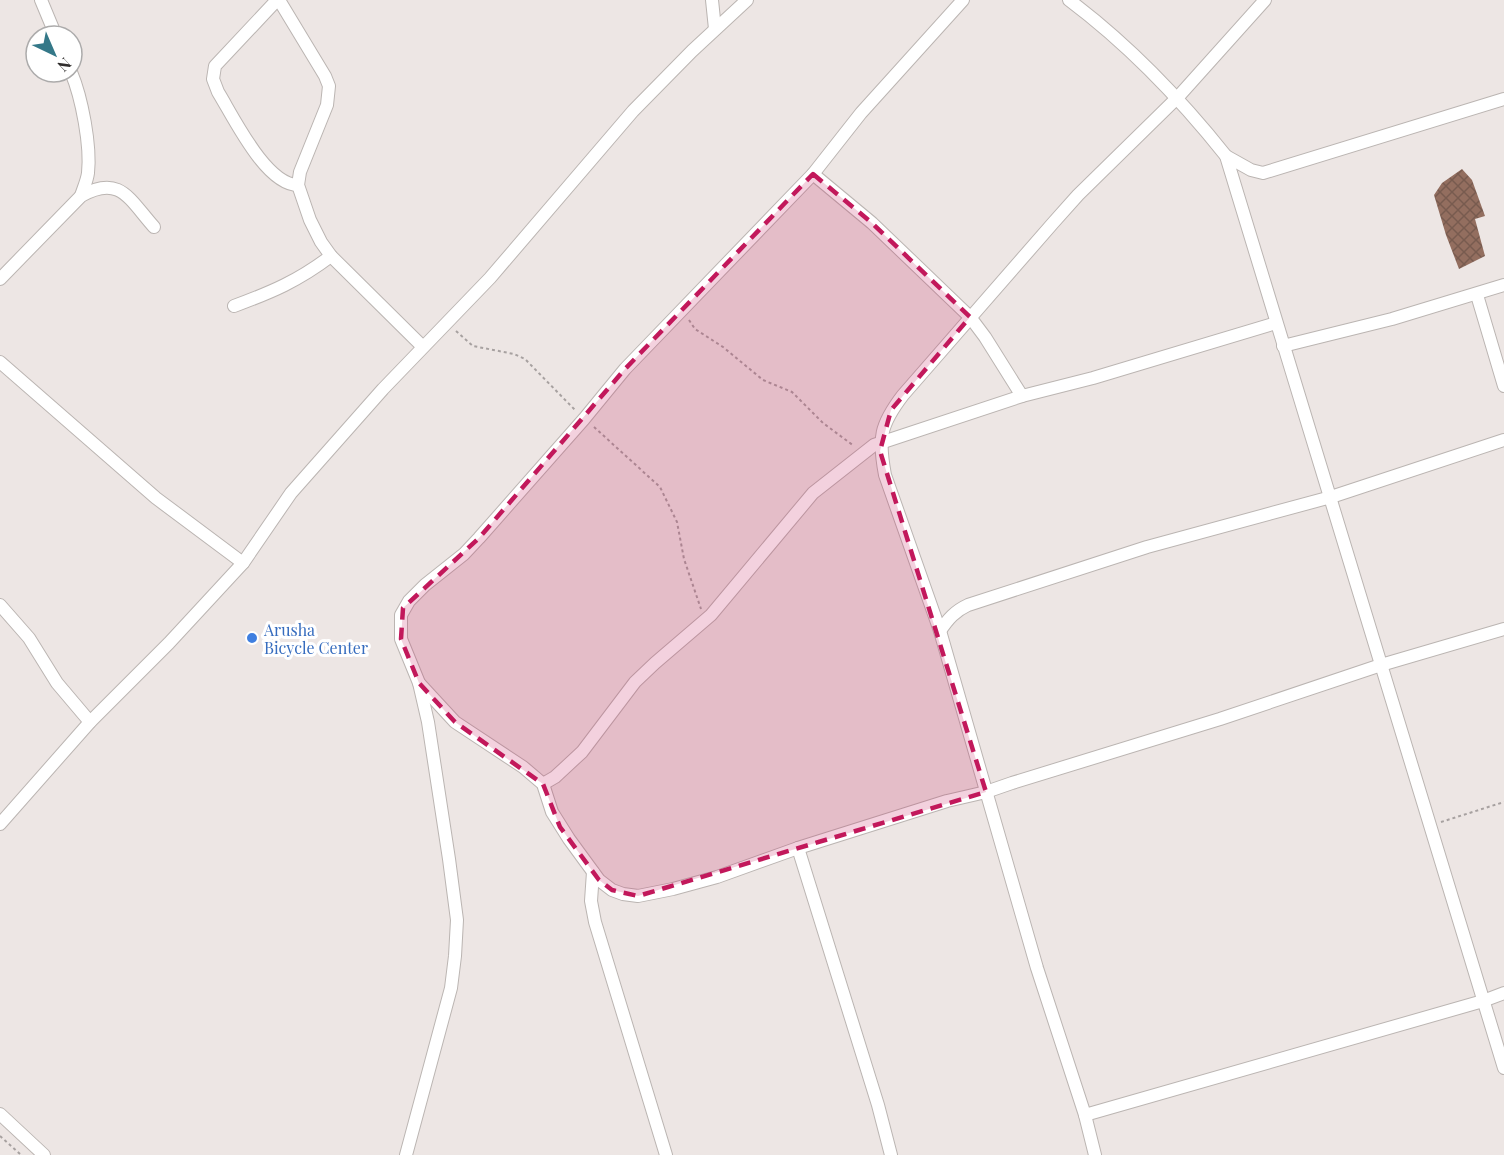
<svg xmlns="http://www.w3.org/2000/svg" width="1504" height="1155" viewBox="0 0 1504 1155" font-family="'Playfair Display',serif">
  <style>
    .building { fill: url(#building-cross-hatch) }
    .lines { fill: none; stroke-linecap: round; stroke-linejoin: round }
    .street-casing { stroke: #bbb5b2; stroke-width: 14 }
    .path { stroke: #a7a1a0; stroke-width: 2; stroke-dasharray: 3 3; stroke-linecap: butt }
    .street { stroke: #fff; stroke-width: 12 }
    .marked { fill: #c2185b; fill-opacity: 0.2; stroke: #c2185b; stroke-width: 4.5; stroke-dasharray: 12 8; stroke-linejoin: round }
    .shop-dot { fill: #3f7fe0; stroke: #fff; stroke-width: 2 }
    .labels { text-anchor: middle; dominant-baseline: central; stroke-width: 6; stroke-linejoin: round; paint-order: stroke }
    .shop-label { font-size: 16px; fill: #366cbe; stroke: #fff; text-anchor: start }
  </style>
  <defs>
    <pattern id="building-cross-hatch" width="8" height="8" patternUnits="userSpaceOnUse" patternTransform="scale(1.5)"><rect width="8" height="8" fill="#936e5f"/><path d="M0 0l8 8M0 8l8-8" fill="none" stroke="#785b4f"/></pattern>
  </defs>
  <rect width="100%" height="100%" fill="#ede6e4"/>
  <path class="building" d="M1462,169l10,11 13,36 -10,3 10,37 -26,13 -13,-34 -12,-40 8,-12z"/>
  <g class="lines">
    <defs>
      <g id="street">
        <path d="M41,0l15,36"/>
        <path d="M277,0l-62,66 -2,13 5,13c16,26 48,93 80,93"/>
        <path d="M279,0l46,76 4,10 -2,19 -27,67 -2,13 12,35 11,22 10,14 91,90"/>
        <path d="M712,0l3,29"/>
        <path d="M1069,0c60,45 110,97 157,156l278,912"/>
        <path d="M71,72c11,26 20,74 17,101 -1,8 -5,16 -7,23"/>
        <path d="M1226,156l25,14 12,3 241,-74"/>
        <path d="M813,174l59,49 98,94 15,20 37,59"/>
        <path d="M0,279l81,-83c39,-22 48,3 73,31"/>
        <path d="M1477,295l27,91"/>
        <path d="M234,306c38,-14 64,-25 97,-50"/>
        <path d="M1283,346l109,-27 112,-34"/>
        <path d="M0,362l156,136 87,65"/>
        <path d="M0,605l29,33 28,45 33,39"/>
        <path d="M940,631c8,-12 15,-20 28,-26l179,-58 184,-50 173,-57"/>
        <path d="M419,683l36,39 68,45 20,17 9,28 17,27 30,41 13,10 11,4 15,2 35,-7 44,-12 81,-29 149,-47 39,-9 26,-9 208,-64 161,-54 123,-36"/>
        <path d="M543,784l12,-7 27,-25 53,-70 20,-19 56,-48 102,-122 61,-48 148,-49 71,-18 183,-55"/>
        <path d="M0,824l90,-102 79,-79 74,-80 48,-70 92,-104 107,-111 143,-167 59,-60 55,-51"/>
        <path d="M798,848l80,257 13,50"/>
        <path d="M593,872l-2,29 4,21 71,233"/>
        <path d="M0,1114l44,41"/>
        <path d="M1085,1115l398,-114 21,-8"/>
        <path d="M406,1155l45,-167 4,-32 2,-36 -8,-61 -21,-137 -9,-39 -18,-44v-24l8,-14 16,-16 39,-31 15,-16 105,-119 41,-50 188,-195 48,-61 102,-113"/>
        <path d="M1095,1155l-10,-40 -48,-147 -97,-337 -55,-156c-7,-37 -5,-50 18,-80l150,-172 25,-28 100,-98 87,-97"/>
      </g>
    </defs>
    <use href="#street" class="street-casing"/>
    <g class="path">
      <path d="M689,320l6,9 28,18 40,33 29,12 31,31 31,23"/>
      <path d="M456,331l17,15 41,8 11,5 51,52"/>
      <path d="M594,427l66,60 17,35 7,37 17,50"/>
      <path d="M1441,822l63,-20"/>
      <path d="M0,1136l21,19"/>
    </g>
    <use href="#street" class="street"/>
  </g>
  <path class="marked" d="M813,174l59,49 98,94 -79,93 -11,41 106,341 -348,104 -26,-6 -13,-10 -39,-53 -17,-43 -88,-62 -36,-39 -18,-44 2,-31 76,-70 146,-169z"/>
  <circle class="shop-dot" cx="252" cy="638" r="6"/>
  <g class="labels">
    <g class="shop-label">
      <text x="264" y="629">Arusha<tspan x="264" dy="18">Bicycle Center</tspan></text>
    </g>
  </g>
  <g transform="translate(54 54) rotate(136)"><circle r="28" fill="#ffffff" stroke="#acabab" stroke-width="1.5"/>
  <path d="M0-4.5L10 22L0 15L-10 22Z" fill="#347888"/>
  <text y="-9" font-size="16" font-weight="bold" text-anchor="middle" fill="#302e2d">N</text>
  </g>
</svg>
